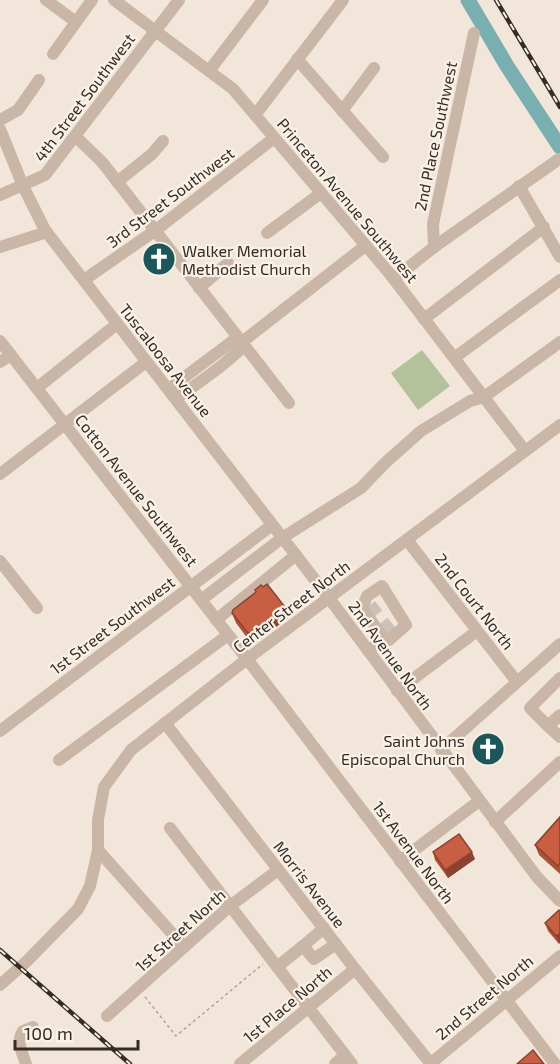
<svg xmlns="http://www.w3.org/2000/svg" width="560" height="1064" viewBox="0 0 560 1064" font-family="'Exo 2',sans-serif">
  <style>
    .green { fill: #b5c19a }
    .lines { fill: none; stroke-linecap: round; stroke-linejoin: round }
    .river { stroke: #79afb0; stroke-width: 15 }
    .minor-tunnel { stroke: #ccc1b6; stroke-width: 12; stroke-dasharray: 12 6; stroke-linecap: butt }
    .path { stroke: #b6a090; stroke-width: 1.5; stroke-dasharray: 3 3; stroke-linecap: butt }
    .minor { stroke: #cab6a6; stroke-width: 12 }
    .rail-casing { stroke: #362c27; stroke-width: 4.5 }
    .rail { stroke: #faf1e7; stroke-width: 2; stroke-dasharray: 7; stroke-linecap: butt }
    .wall { fill: #ac5239 }
    .shaded-wall { fill: #8c422e }
    .building { fill: #c85f42; stroke: #8c422e; stroke-width: 1.5 }
    .labels { text-anchor: middle; dominant-baseline: central; stroke-width: 4.5; stroke-linejoin: round; paint-order: stroke }
    .street-label { font-size: 16px; fill: #362c27; stroke: #faf1e7 }
    .poi-label { font-size: 16px; fill: #362c27; stroke: #faf1e7; text-anchor: start }
  </style>
  <rect width="100%" height="100%" fill="#f2e6da"/>
  <path class="green" d="M422,350l28,36 -32,24 -27,-37z"/>
  <g class="lines">
    <path class="river" d="M468,0l39,66 53,81"/>
    <g class="minor-tunnel">
      <path d="M369,613l12,-9"/>
      <path d="M382,630l11,-9"/>
    </g>
    <path class="path" d="M145,997l31,39 87,-72"/>
    <g class="minor">
      <path d="M46,0l30,22"/>
      <path d="M114,0l119,89 157,185 135,177"/>
      <path d="M53,54l39,-54"/>
      <path d="M297,59l86,98"/>
      <path d="M209,71l54,-71"/>
      <path d="M342,111l32,-43"/>
      <path d="M255,115l88,-115"/>
      <path d="M0,120l18,-10 21,-30"/>
      <path d="M0,129l23,57 22,44 284,368 208,279 23,24"/>
      <path d="M75,136l27,26 187,241"/>
      <path d="M117,182l35,-28 11,-13"/>
      <path d="M519,186l41,71"/>
      <path d="M0,195l45,-20 134,-175"/>
      <path d="M267,233l54,-40"/>
      <path d="M0,247l47,-15"/>
      <path d="M434,247l-1,-23 41,-191"/>
      <path d="M394,279l40,-32 125,-88"/>
      <path d="M84,280l72,-50 118,-92"/>
      <path d="M199,288l29,-25"/>
      <path d="M424,319l120,-92"/>
      <path d="M0,341l247,318 308,405"/>
      <path d="M242,342l-8,-2 -60,45 -1,11h6l7,-4 34,-25 20,-17 2,-8 123,-96"/>
      <path d="M454,358l106,-78"/>
      <path d="M0,362l11,-7"/>
      <path d="M37,388l80,-64"/>
      <path d="M0,474l146,-112"/>
      <path d="M407,540l110,142"/>
      <path d="M0,561l37,47"/>
      <path d="M201,600l81,-62 79,-50 24,-25 36,-32 49,-30 14,-4 76,-55"/>
      <path d="M216,620l80,-65"/>
      <path d="M368,651l16,-12 5,1 17,-15 -24,-39 -15,10 -5,12 22,31"/>
      <path d="M560,678l-30,30 18,18 12,-11"/>
      <path d="M397,691l80,-60"/>
      <path d="M165,723l190,246 76,95"/>
      <path d="M548,726l12,11"/>
      <path d="M0,731l272,-206"/>
      <path d="M441,750l119,-106"/>
      <path d="M59,760l169,-125"/>
      <path d="M495,822l65,-60"/>
      <path d="M170,828l182,236"/>
      <path d="M98,850l86,97"/>
      <path d="M400,861l79,-60"/>
      <path d="M303,946l21,-18"/>
      <path d="M277,967l26,-21 11,13 22,-15"/>
      <path d="M0,985l27,-24 51,-52 12,-23 8,-36v-30l6,-33 27,-37 116,-91 313,-234"/>
      <path d="M107,1016l123,-110 48,-36"/>
      <path d="M26,1064c-4,-12 -10,-22 -3,-33l10,-4"/>
      <path d="M240,1064l115,-95"/>
      <path d="M335,1064l10,-9"/>
      <path d="M430,1064l130,-108"/>
    </g>
    <defs>
      <g id="rail">
        <path d="M496,0l64,107"/>
        <path d="M0,950l130,114"/>
      </g>
    </defs>
    <use href="#rail" class="rail-casing"/>
    <use href="#rail" class="rail"/>
  </g>
  <g class="wall">
    <path d="M255,590l30,17 4,10 -34,26h-4l-15,-20 -4,-10 24,-21z"/>
    <path d="M560,817v57l-21,-19 -4,-10z"/>
    <path d="M433,852l42,7 -27,19 -13,-18z"/>
    <path d="M559,910v34l-11,-13 -3,-8z"/>
  </g>
  <g class="shaded-wall">
    <path d="M285,607l4,10 -34,26 -4,-10z"/>
    <path d="M472,852l3,7 -27,19 -3,-8z"/>
    <path d="M560,934v9l-1,1 -3,-8z"/>
  </g>
  <g class="building">
    <path d="M267,584l18,23 -34,26h-3l-16,-20 1,-3 23,-18 -1,-2 6,-5 2,2z"/>
    <path d="M560,817v46l-2,3 -23,-21z"/>
    <path d="M459,834l13,18 -27,18 -12,-18z"/>
    <path d="M559,910l1,1v23l-4,2 -11,-13z"/>
    <path d="M533,1050l11,14h-27z"/>
  </g>
  <defs>
    <symbol id="church-disc" viewBox="-11 -11 22 22"><circle r="9.5" fill="#1c5659" stroke="#faf1e7"/><path d="M-1.2-6h2.4v3.5h3.3v2.4h-3.3V6h-2.4V-.1h-3.3v-2.4h3.3Z" fill="#fff"/></symbol>
  </defs>
  <g fill-rule="evenodd">
    <use href="#church-disc" x="140" y="240" width="38" height="38"/>
    <use href="#church-disc" x="469" y="730" width="38" height="38"/>
  </g>
  <g class="labels">
    <g class="street-label">
      <text transform="translate(84 97) rotate(-53)">4th Street Southwest</text>
      <text transform="translate(435 136) rotate(-78)">2nd Place Southwest</text>
      <text transform="translate(170 197) rotate(-37)">3rd Street Southwest</text>
      <text transform="translate(348 200) rotate(50)">Princeton Avenue Southwest</text>
      <text transform="translate(166 360) rotate(52)">Tuscaloosa Avenue</text>
      <text transform="translate(137 490) rotate(52)">Cotton Avenue Southwest</text>
      <text transform="translate(475 601) rotate(52)">2nd Court North</text>
      <text transform="translate(291 606) rotate(-37)">Center Street North</text>
      <text transform="translate(112 625) rotate(-37)">1st Street Southwest</text>
      <text transform="translate(391 655) rotate(54)">2nd Avenue North</text>
      <text transform="translate(414 852) rotate(53)">1st Avenue North</text>
      <text transform="translate(310 884) rotate(52)">Morris Avenue</text>
      <text transform="translate(180 930) rotate(-42)">1st Street North</text>
      <text transform="translate(484 997) rotate(-40)">2nd Street North</text>
      <text transform="translate(287 1004) rotate(-40)">1st Place North</text>
    </g>
    <g class="poi-label">
      <text x="182" y="250">Walker Memorial<tspan x="182" dy="18">Methodist Church</tspan></text>
      <text x="465" y="740" text-anchor="end">Saint Johns<tspan x="465" dy="18">Episcopal Church</tspan></text>
    </g>
  </g>
  <path d="M15 1040v9h123v-9" fill="none" stroke="#362c27" stroke-width="3"/>
  <text x="24" y="1040" font-size="18" fill="#362c27" stroke="#faf1e7" stroke-width="4.5" paint-order="stroke">100 m</text>
</svg>
